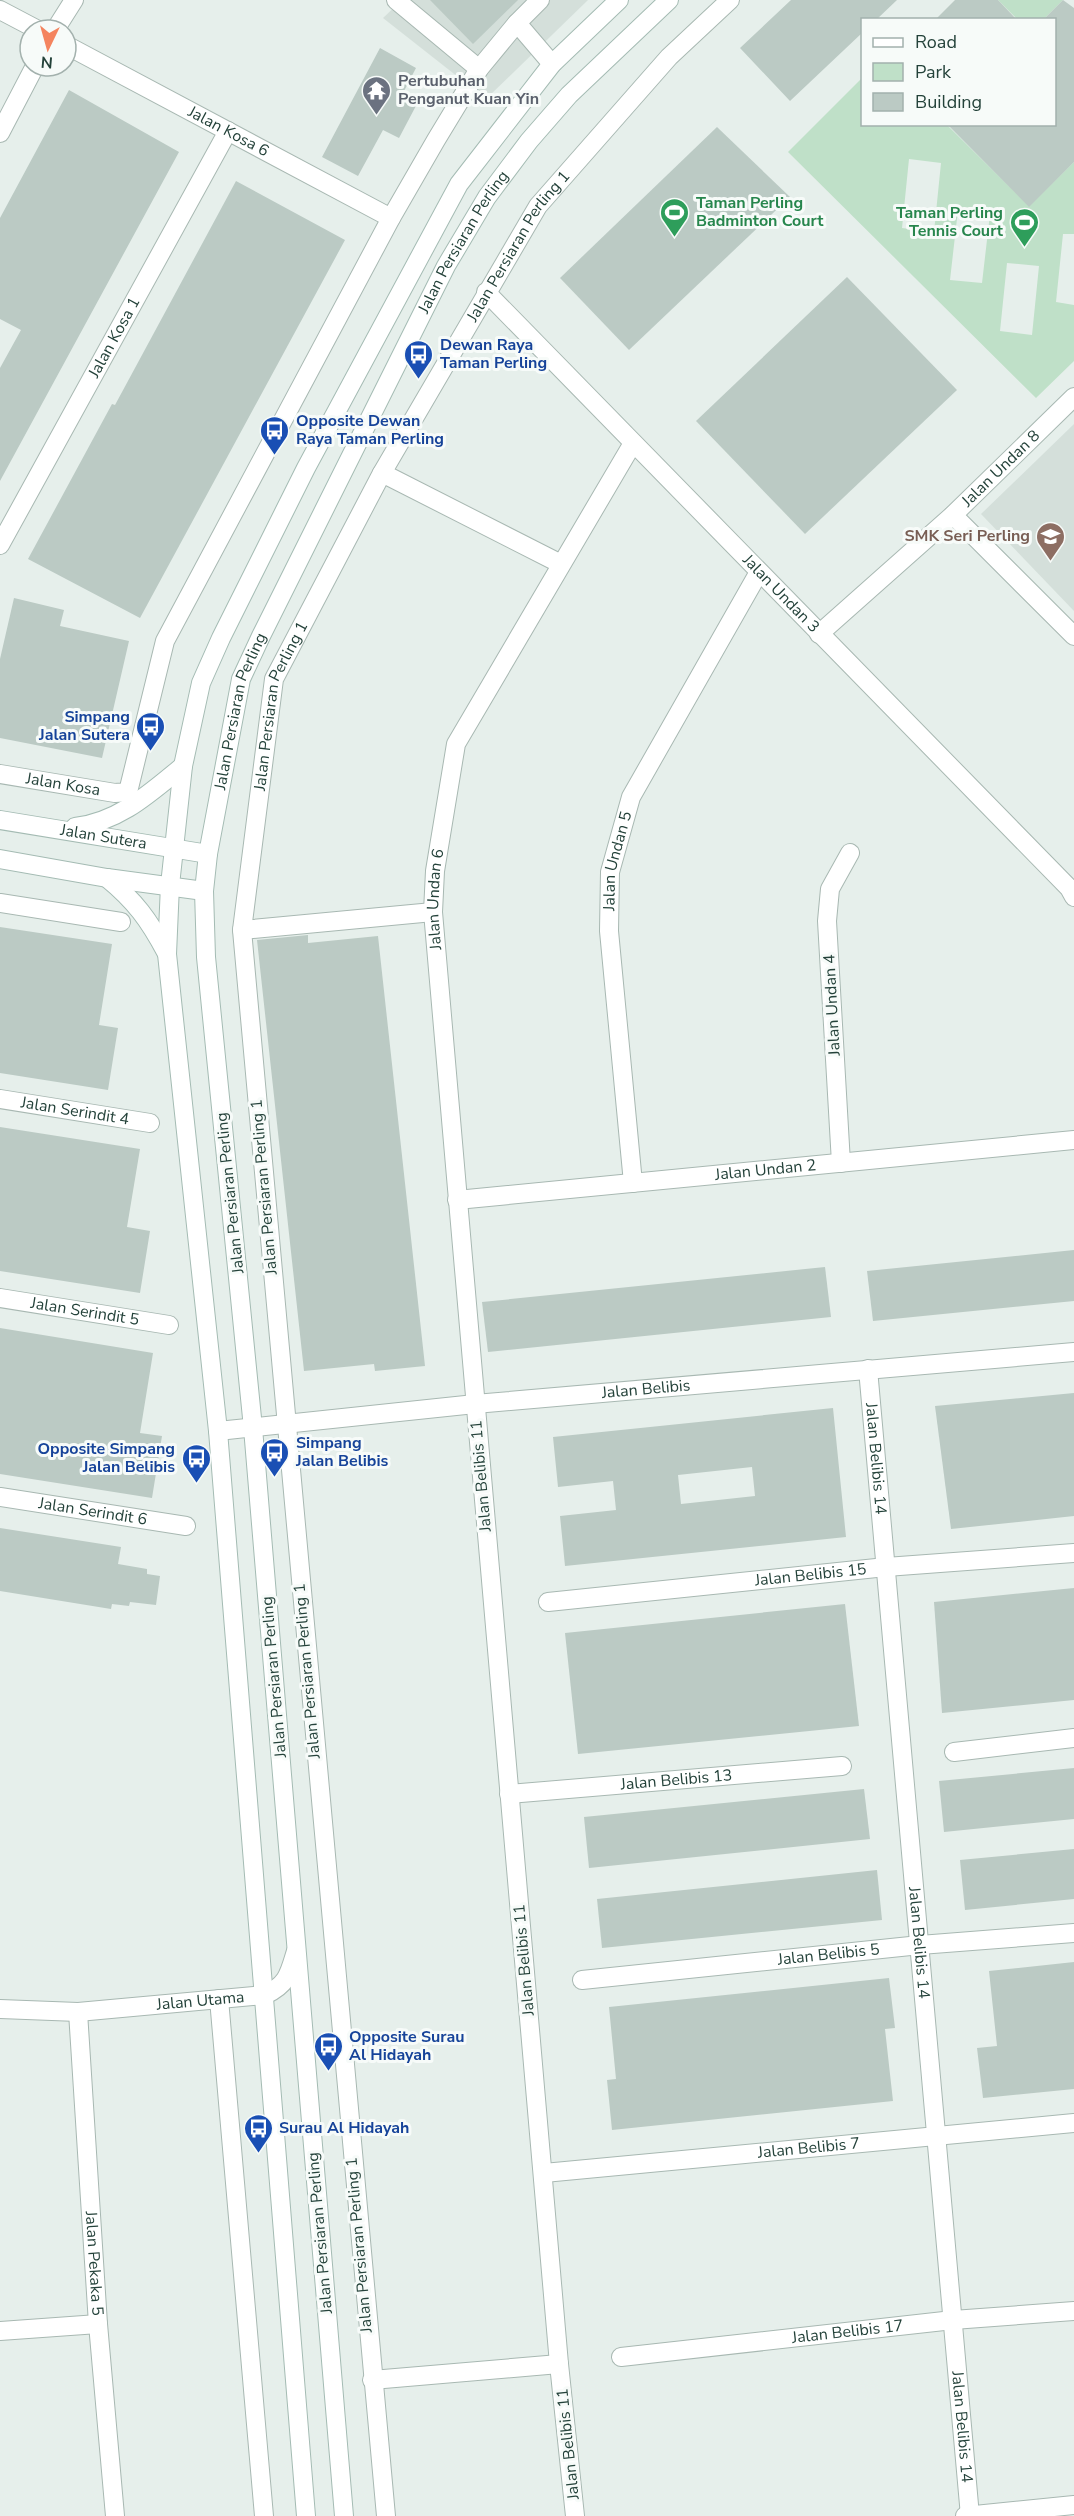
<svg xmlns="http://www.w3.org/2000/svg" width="1074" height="2516" viewBox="0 0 1074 2516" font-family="'Nunito Sans',sans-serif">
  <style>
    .built { fill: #d4dfda }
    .green { fill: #bfe0c8; fill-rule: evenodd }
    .building { fill: #bbcac4; fill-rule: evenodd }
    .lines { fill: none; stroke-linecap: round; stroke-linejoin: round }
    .street-casing { stroke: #a8b8b2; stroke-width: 20 }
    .secondary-casing { stroke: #a4bbb3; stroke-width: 20 }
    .street { stroke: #fff; stroke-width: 18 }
    .secondary { stroke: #fff; stroke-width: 18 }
    .labels { text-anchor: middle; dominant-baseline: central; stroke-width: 6; stroke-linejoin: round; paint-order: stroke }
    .worship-label { font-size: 16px; font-weight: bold; fill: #5b616d; stroke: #f7fbf9; text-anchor: start }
    .street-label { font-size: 16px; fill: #24423a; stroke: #f7fbf9 }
    .leisure-label { font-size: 16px; font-weight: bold; fill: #27864d; stroke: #f7fbf9; text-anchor: start }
    .transit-label { font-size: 16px; font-weight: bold; fill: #164399; stroke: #f7fbf9; text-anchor: start }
    .education-label { font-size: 16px; font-weight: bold; fill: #785e54; stroke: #f7fbf9; text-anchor: end }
  </style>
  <rect width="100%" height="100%" fill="#e6efeb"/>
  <g class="built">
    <path d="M402,0h186l-102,99 -103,-81z"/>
    <path d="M1074,424v187l-93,-97z"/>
  </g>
  <g class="green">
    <path d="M998,0h65l-20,20 -26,-1z"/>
    <path d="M862,78v46l85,1 82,81 45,-44v72h-11l-7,68 18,3v56l-38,37 -248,-246zM909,159l32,4 -7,69 -32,-4zM958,210l32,4 -8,69 -32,-3zM1007,263l32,3 -7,69 -32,-4z"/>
  </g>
  <g class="building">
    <path d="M430,0h88l-45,44z"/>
    <path d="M791,0h106l-21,20h-14v13l-72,68 -50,-53z"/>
    <path d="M955,0h43l19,20h-82z"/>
    <path d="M1063,0l11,8v154l-45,45 -82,-83h107v-104h-11z"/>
    <path d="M380,48l36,20 -13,25 15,9 -19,36 -16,-8 -25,46 -36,-19z"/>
    <path d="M69,90l110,62 -179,329v-113l21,-38 -21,-11v-101z"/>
    <path d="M717,127l73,70 -161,153 -69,-72z"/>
    <path d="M236,181l109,59 -205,378 -112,-59 84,-155 3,1z"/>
    <path d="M847,277l110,113 -152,144 -109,-113z"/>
    <path d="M14,598l50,12 -4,16 69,15 -27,117 -102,-20v-79z"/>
    <path d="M0,927l112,17 -13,81 19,3 -10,62 -108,-17z"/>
    <path d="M308,935v8l70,-7 47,430 -50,5 -1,-7 -70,7 -47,-431z"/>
    <path d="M0,1127l140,22 -13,78 23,4 -10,62 -140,-22z"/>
    <path d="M1074,1250v51l-201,20 -6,-50z"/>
    <path d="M825,1267l6,50 -343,35 -6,-50z"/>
    <path d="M0,1328l153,25 -13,80 22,3 -10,62 -152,-24z"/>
    <path d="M1074,1393v123l-123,13 -16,-123z"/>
    <path d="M833,1408l13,129 -281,29 -5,-50 56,-6 -3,-29 -55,6 -5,-50zM752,1467l3,29 -74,8 -3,-29z"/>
    <path d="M0,1528l121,19 -3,17 29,5v5l13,2 -4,29 -26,-3 -1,4 -17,-2 -1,5 -111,-18z"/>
    <path d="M1074,1588v112l-132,13 -8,-111z"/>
    <path d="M845,1604l14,122 -281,28 -13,-121z"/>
    <path d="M1074,1768v51l-130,13 -5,-51z"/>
    <path d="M864,1789l6,50 -281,29 -5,-51z"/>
    <path d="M1074,1849v50l-109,11 -5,-50z"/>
    <path d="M877,1870l5,50 -280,28 -5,-49z"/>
    <path d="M1074,1962v127l-91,9 -6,-50 20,-2 -8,-75z"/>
    <path d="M889,1978l6,50 -10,1 8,72 -281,29 -5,-50 9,-1 -7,-72z"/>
  </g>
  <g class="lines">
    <defs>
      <g id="street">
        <path d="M396,0l83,69"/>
        <path d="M0,10l38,20"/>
        <path d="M517,23l35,41"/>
        <path d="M55,30l19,-30"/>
        <path id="s1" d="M66,45l325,173"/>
        <path d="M0,133l35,-67"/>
        <path id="s2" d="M486,292l583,596 5,9"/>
        <path d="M382,473l179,91"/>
        <path d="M953,515l121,121"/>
        <path id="s3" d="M0,545l228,-414"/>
        <path id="s4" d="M819,634l134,-119 121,-118"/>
        <path id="s5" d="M0,774l115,19 13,-1 37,-151 226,-423 45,-78 43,-71 38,-46 23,-23"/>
        <path d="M0,903l121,19"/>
        <path d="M242,930l191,-18"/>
        <path id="s6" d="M0,1099l150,24"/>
        <path d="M841,1163l-14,-242 3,-32 20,-36"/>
        <path id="s7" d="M633,1183l-24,-252 1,-59 21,-75 128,-225"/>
        <path id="s8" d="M457,1200l617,-60"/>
        <path id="s9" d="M0,1298l169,27"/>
        <path id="s10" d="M868,1369l102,1147"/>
        <path id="s11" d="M218,1431l257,-27 599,-52"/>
        <path id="s12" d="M0,1497l186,29"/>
        <path id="s13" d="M548,1602l338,-35 188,-14"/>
        <path d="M954,1752l120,-14"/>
        <path id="s14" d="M509,1794l333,-28"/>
        <path id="s15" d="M582,1980l338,-35 154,-12"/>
        <path d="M219,1999l45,517"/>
        <path id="s16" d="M0,2009l78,3 187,-17c23,-11 24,-21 31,-44"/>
        <path id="s17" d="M78,2012l20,312 17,192"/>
        <path id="s18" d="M544,2173l530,-50"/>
        <path d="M0,2331l98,-7"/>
        <path id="s19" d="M621,2357l332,-37 121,-9"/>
        <path d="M372,2380l187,-16"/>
        <path id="s20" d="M386,2516l-144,-1586 32,-251 108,-206 156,-267 131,-149 61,-57"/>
        <path id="s21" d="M575,2516l-16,-152 -126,-1452 2,-41 21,-127 177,-301"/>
        <path d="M965,2516l109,-11"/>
      </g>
      <g id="secondary">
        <path id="s22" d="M0,820l208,34"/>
        <path d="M75,827c44,-5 75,-34 108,-61"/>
        <path d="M0,859l107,19 97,13"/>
        <path d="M107,878c28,23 42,42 59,74"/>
        <path d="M306,2516l-88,-1085 -51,-477 3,-69 13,-119 18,-83 20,-45 85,-170 153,-284 93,-120 67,-64"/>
        <path id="s23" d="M344,2516l-91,-1088 -47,-471 -2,-66 4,-37 33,-175 20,-43 185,-370 41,-69 42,-56 40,-46 100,-95"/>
      </g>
    </defs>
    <use href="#street" class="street-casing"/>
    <use href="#secondary" class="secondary-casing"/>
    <use href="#street" class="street"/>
    <use href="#secondary" class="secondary"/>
  </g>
  <defs>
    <symbol id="temple-pin" viewBox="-11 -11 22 30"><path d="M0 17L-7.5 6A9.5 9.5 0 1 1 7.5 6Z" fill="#6b7280" stroke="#f7fbf9"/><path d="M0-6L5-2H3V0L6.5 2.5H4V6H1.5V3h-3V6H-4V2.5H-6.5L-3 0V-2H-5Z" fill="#fff"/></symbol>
    <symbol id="stadium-pin" viewBox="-11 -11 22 30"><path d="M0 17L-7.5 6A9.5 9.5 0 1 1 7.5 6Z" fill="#2e9e5b" stroke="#f7fbf9"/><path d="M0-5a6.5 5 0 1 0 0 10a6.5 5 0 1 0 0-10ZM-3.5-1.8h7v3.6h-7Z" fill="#fff"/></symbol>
    <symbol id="bus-pin" viewBox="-11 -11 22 30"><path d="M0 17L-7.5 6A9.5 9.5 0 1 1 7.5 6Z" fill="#1a4fb4" stroke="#f7fbf9"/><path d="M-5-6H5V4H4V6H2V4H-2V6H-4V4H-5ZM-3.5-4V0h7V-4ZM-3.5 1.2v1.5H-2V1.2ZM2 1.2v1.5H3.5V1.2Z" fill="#fff"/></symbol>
    <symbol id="school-pin" viewBox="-11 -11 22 30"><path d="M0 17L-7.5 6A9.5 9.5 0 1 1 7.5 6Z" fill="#8d6e63" stroke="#f7fbf9"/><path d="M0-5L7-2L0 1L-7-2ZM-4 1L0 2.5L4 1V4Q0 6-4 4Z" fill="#fff"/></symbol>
  </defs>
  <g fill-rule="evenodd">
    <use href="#temple-pin" x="360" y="74" width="33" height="45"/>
    <use href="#stadium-pin" x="658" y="196" width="33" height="45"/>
    <use href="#stadium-pin" x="1008" y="206" width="33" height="45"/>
    <use href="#bus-pin" x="402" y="338" width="33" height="45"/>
    <use href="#bus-pin" x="258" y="414" width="33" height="45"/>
    <use href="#school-pin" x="1034" y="520" width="33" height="45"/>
    <use href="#bus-pin" x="134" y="710" width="33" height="45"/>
    <use href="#bus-pin" x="258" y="1436" width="33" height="45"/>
    <use href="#bus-pin" x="180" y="1442" width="33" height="45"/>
    <use href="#bus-pin" x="312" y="2030" width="33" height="45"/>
    <use href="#bus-pin" x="242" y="2112" width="33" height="45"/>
  </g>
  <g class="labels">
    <g class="worship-label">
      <text x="398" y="81">Pertubuhan<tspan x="398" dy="18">Penganut Kuan Yin</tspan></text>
    </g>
    <g class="street-label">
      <text stroke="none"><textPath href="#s1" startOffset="184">Jalan Kosa 6</textPath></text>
      <text stroke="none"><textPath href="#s23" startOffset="2337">Jalan Persiaran Perling</textPath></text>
      <text stroke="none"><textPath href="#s20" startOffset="2343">Jalan Persiaran Perling 1</textPath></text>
      <text stroke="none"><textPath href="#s3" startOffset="237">Jalan Kosa 1</textPath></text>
      <text stroke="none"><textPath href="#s4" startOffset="246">Jalan Undan 8</textPath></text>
      <text stroke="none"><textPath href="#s2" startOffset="422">Jalan Undan 3</textPath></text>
      <text stroke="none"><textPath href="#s20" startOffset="1821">Jalan Persiaran Perling 1</textPath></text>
      <text stroke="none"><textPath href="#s23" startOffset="1815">Jalan Persiaran Perling</textPath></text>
      <text stroke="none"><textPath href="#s5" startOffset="64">Jalan Kosa</textPath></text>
      <text stroke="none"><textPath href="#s22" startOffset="105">Jalan Sutera</textPath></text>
      <text stroke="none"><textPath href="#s7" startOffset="324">Jalan Undan 5</textPath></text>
      <text stroke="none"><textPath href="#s21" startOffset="1623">Jalan Undan 6</textPath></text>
      <text transform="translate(832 1005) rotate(-93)">Jalan Undan 4</text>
      <text stroke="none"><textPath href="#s6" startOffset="76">Jalan Serindit 4</textPath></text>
      <text stroke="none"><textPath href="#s8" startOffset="310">Jalan Undan 2</textPath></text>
      <text transform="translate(264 1187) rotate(-95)">Jalan Persiaran Perling 1</text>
      <text transform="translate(230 1193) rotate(-96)">Jalan Persiaran Perling</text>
      <text stroke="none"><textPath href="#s9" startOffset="86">Jalan Serindit 5</textPath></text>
      <text stroke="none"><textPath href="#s11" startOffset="430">Jalan Belibis</textPath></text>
      <text stroke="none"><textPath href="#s10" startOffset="90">Jalan Belibis 14</textPath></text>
      <text transform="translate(481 1476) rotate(-95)">Jalan Belibis 11</text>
      <text stroke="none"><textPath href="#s12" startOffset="94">Jalan Serindit 6</textPath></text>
      <text stroke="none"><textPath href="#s13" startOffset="264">Jalan Belibis 15</textPath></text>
      <text transform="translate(307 1671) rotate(-95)">Jalan Persiaran Perling 1</text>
      <text transform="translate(274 1677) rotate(-95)">Jalan Persiaran Perling</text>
      <text stroke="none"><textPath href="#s14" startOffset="168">Jalan Belibis 13</textPath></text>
      <text stroke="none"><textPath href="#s10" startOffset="576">Jalan Belibis 14</textPath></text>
      <text stroke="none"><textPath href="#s15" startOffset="248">Jalan Belibis 5</textPath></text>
      <text transform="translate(524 1960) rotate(-95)">Jalan Belibis 11</text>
      <text stroke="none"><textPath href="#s16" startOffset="201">Jalan Utama</textPath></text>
      <text stroke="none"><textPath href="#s18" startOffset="266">Jalan Belibis 7</textPath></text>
      <text transform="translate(320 2233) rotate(-95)">Jalan Persiaran Perling</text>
      <text transform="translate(359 2245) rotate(-95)">Jalan Persiaran Perling 1</text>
      <text stroke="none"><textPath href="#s17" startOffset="252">Jalan Pekaka 5</textPath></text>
      <text stroke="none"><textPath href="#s19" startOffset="228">Jalan Belibis 17</textPath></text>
      <text stroke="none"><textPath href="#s10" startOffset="1062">Jalan Belibis 14</textPath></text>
      <text transform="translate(568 2444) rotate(-96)">Jalan Belibis 11</text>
    </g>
    <g class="leisure-label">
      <text x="696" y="203">Taman Perling<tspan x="696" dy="18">Badminton Court</tspan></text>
      <text x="1003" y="213" text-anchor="end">Taman Perling<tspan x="1003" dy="18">Tennis Court</tspan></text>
    </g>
    <g class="transit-label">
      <text x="440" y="345">Dewan Raya<tspan x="440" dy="18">Taman Perling</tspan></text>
      <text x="296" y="421">Opposite Dewan<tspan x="296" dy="18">Raya Taman Perling</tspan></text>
      <text x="130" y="717" text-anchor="end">Simpang<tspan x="130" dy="18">Jalan Sutera</tspan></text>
      <text x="296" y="1443">Simpang<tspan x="296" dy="18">Jalan Belibis</tspan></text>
      <text x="175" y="1449" text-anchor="end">Opposite Simpang<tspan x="175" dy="18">Jalan Belibis</tspan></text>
      <text x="349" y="2037">Opposite Surau<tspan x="349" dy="18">Al Hidayah</tspan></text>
      <text x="279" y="2128">Surau Al Hidayah</text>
    </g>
    <g class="education-label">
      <text x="1030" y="536">SMK Seri Perling</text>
    </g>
  </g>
  <rect x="861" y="18" width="195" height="108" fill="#f7fbf9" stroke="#a3b1ad" stroke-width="1.5"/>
  <rect x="873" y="38" width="30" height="9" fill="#ffffff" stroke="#a3b1ad" stroke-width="1.5"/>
  <text x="915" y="48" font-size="18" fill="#24423a">Road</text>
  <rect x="873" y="63" width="30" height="18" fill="#bfe0c8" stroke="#a3b1ad" stroke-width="1.5"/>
  <text x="915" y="78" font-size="18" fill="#24423a">Park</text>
  <rect x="873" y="93" width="30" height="18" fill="#bbcac4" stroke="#a3b1ad" stroke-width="1.5"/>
  <text x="915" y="108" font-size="18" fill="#24423a">Building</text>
  <g transform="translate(48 48) rotate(185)"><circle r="28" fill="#f7fbf9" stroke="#a3b1ad" stroke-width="1.5"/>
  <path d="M0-4.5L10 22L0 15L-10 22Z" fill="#f4845f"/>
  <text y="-9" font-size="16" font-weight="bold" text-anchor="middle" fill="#24423a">N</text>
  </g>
</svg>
